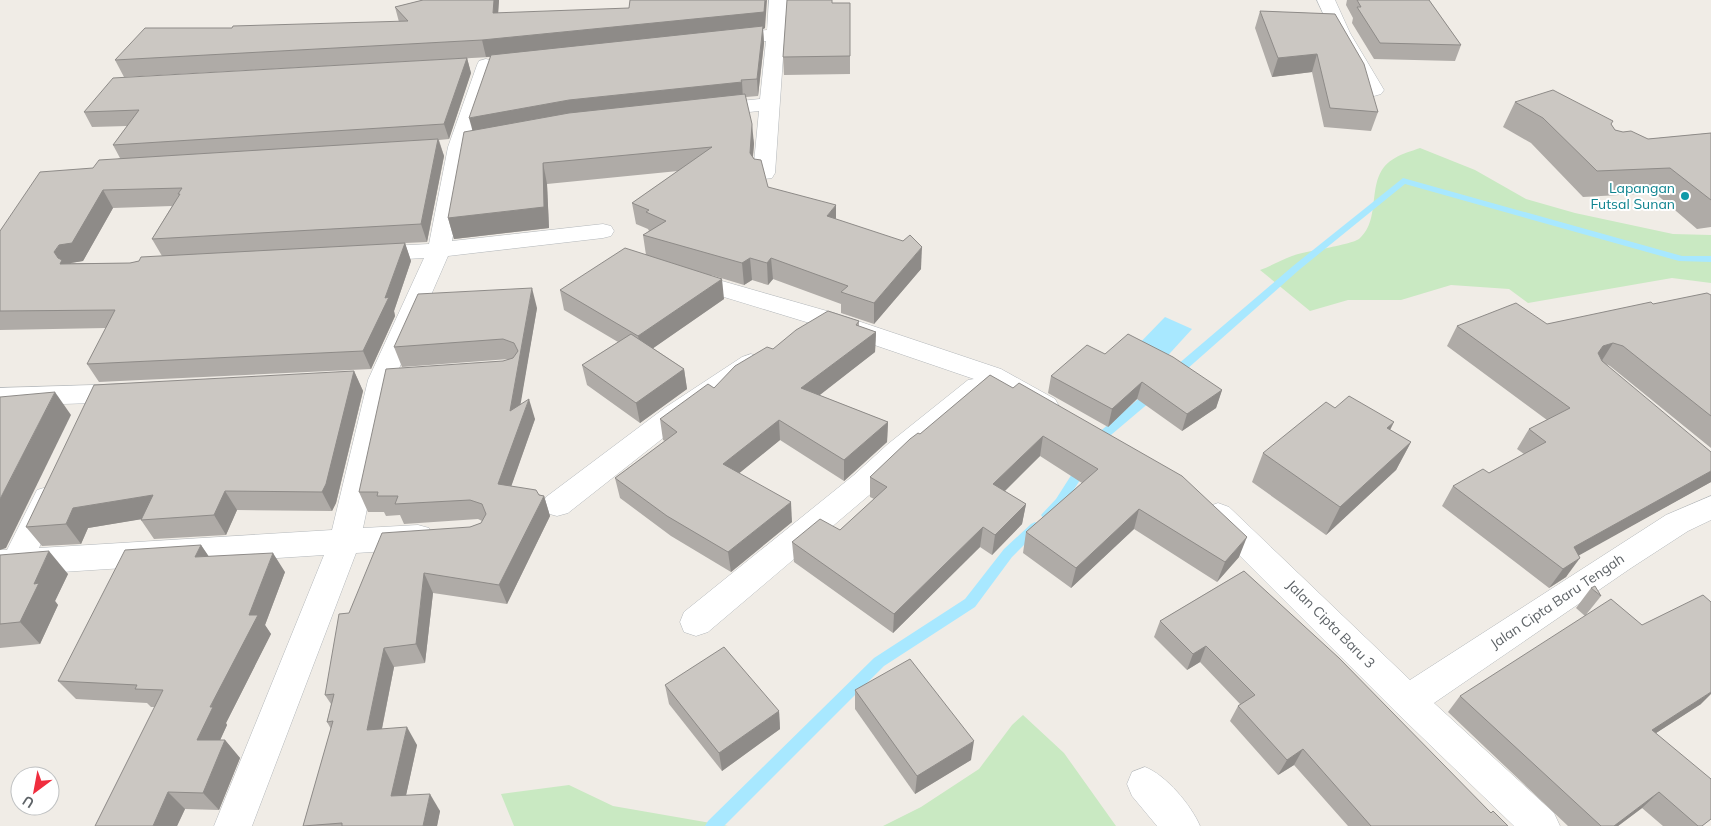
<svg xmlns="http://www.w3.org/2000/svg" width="1711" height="826" viewBox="0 0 1711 826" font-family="Mulish,sans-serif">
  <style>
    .green { fill: #c9e9c2 }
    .water { fill: #a8e8ff }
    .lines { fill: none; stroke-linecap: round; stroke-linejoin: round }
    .stream { fill: #a8e8ff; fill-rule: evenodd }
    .street-casing { stroke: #b4b8bb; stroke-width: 1 }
    .street { fill: #fff; fill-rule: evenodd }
    .wall { fill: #afaba7; fill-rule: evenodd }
    .shaded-wall { fill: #8e8b88 }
    .building { fill: #cbc7c2; stroke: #8e8b88 }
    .culture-dot { fill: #0f9aa8; stroke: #fff; stroke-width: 2 }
    .labels { text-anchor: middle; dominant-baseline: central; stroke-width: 4; stroke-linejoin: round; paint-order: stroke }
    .culture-label { font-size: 14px; fill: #0d838f; stroke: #fff; text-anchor: end }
    .street-label { font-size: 14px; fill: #5e6367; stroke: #fff }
  </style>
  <rect width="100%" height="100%" fill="#f0ece6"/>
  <g class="green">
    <path d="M1420,148l55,22 51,29 49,14 98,21 38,1v48l-39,-5 -144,25 -19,-14 -58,-4 -50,15h-53l-38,11 -50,-41c11,-4 21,-10 32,-14 13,-5 59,-11 67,-17 25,-21 4,-64 36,-81 8,-5 17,-7 25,-10z"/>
    <path d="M1023,715l41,38 52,73h-233l38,-19 58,-38 33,-44z"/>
    <path d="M569,785l44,21 115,20h-214l-13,-32z"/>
  </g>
  <path class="water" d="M1165,317l27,12 -31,34 -28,-13z"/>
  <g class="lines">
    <g class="stream">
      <path d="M1403,178l279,78h29v6l-32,-1 -274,-77 -106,86 -121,107h-8l-1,-3 1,-3 123,-105z"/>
      <path d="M1153,389l4,1 2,3 -2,3 -52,44 -4,7h-8l-2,-3 6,-10 52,-44z"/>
      <path d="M1083,462l4,1 2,3 -25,39 -13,13h-8l-2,-3 15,-16 23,-36z"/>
      <path d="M1035,522l4,2 2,3 -2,3 -27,27 -37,50 -91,59 -160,160h-19l3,-5 166,-163 91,-59 39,-50 27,-25z"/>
    </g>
    <defs>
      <g id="street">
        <path d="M769,0h18l-12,173 -3,5 -8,1 -8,-1 -3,-5 6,-62 -49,5 -7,-2 -3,-4 3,-4 7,-2 50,-5 6,-58 -40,4 -6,-1 -3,-4 3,-4 6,-1 41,-5z"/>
        <path d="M1317,0h18l15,33 34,57 -3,4 -7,2 -7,-2 -3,-4 -32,-57z"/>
        <path d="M486,59l7,2 2,4 -27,82 -16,94 151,-17 8,2 3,5 -3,5 -8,2 -155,18 -54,124 -31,148 55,-3 11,3 4,9 -4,9 -11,3 -62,4 -104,273h-38l110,-271 -324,21v-26h7l30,-60 10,-3 10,3 5,8 -23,50 293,-18 36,-150 56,-122 -54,3 -8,-2 -4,-5 4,-5 8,-2 59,-3 19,-97 29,-82 2,-4z"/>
        <path d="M687,271l147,42 167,56 54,30 4,7 -4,7c-22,6 -47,-16 -65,-27l-4,8 -78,64 -34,33 -166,141 -12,4 -12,-4 -4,-10 4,-10 170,-137 34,-31 80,-64 6,-1 -158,-54 -138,-42 -3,-5 3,-5z"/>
        <path d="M751,354l9,3 4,6 -4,6 -74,51 -118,93 -11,3 -11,-3 -4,-8 4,-8 120,-90 76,-50z"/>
        <path d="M125,384l10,2 4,7 -4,7 -10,2 -125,4v-18z"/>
        <path d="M1711,496v24l-23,11 -57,37 -197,135 120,110 6,13h-46l-118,-114 -189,-189 -4,-8 4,-8 11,-4 11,4 181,173 256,-165z"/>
        <path d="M1145,767c21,8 46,38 55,59h-43l-25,-30 -5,-12 5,-12z"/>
      </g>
    </defs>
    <use href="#street" class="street-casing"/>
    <use href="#street" class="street"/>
  </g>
  <g class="wall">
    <path d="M423,0h76l-1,13 267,15 -2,1 1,14 -6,53 -12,1 8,47 -1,13 15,30 68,32 85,50 -47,55 -33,-11v-9l-68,-25 -5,6 -16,-5 -8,5 -33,-10 13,24 -71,49 31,21 3,20 -47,34 -53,-38 -5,-20 36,-23 -54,-32 -4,-20 86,-35 -3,-20 6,-4 -1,-2 -12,-5 -4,-21 46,-32 -131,13 2,44 -95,11 -6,-21 24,-87 18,-74 -366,20 -9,-17 284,-38 -4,-15z"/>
    <path d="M1347,0h82l32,45 -6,16 -81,-2 -22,-36 1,-5 -7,-13z"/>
    <path d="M832,3h18v71l-66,1 -1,-18z"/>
    <path d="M1260,11l75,3 43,98 -7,19 -47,-4 -12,-55 -40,5 -17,-49z"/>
    <path d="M467,58l4,15 -22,66 -10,1 5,16 -17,86 -22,1 6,18 -17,50 1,5 -24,53 -272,13 -12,-18 19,-36 -106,2v-99l93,-63 27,-10 -7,-13 14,-19 -35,1 -8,-15zM172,206l-20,33 10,17 -32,7h-60l13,-2 30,-53z"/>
    <path d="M1515,102l96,22 4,6 33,9 63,-6v94l-14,2 -42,-36 -72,4 -52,-54 -28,-16z"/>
    <path d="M1711,295v153l-101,-82 -4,-2 105,118 -133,73 -12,22 -17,11 -107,-82 11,-20 36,-13 35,-19 -7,-5 12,-20 18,-9 -100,-74 10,-20 90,-2 106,-20z"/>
    <path d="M537,308l-17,96 15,15 -24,67 33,10 6,20 -43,88 -74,-11 -8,70 -31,4 -12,62 35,16 -11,50 34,16 -3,15h-134l28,-97 -4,-7 4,-18 -6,-9 24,-82 121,-86 11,-4 1,-2 -4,-2 -74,5 -4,-9 -14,1 -2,-4h-16l-9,-20 144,-131 6,-2 -107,8 -8,-20z"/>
    <path d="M859,321v5l17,6 -1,20 -56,43 69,27 -1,20 -43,39 -64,-41 -41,33 53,49 -61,50 -60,-36 -51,-38 -5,-20 50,-37 -2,-1 -3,-21 54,-31 59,-39z"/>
    <path d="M1105,354l117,36 -6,18 -34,23 -45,-32 -29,28 -60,-34 3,-17z"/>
    <path d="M354,371l9,20 -27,112 -4,8 -95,-1 -11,25 -72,4 -13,-19v-1l-53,9 -7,16 -39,2 -16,-19z"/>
    <path d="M990,375l249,182 -22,25 -83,-53 -63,59 -48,-35 3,-21 56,-49 -42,-27 -36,35 22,13 -4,20 -30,31 -12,-8 -87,86 -99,-71 -2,-20 48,-12 34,-31 -4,-2v-20z"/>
    <path d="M1335,408l55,22 21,12 -15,28 -70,65 -74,-53 11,-29z"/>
    <path d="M201,545l7,11 77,16 -20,53 6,9 -45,89 1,2 -7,15h5l15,18 -21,52 -34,-1 -8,17h-82l60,-119h-4l-4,-4 -71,-4 -18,-18z"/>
    <path d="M0,555l68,19 -13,27 3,4 -18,39 -40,4z"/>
    <path d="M1244,571l247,242 17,13h-160l-54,-61 -16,10 -48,-54 8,-15 2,-2 -40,-42 -13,8 -33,-33 6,-16z"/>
    <path d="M1591,588l10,8 -16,20 -9,-8z"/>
    <path d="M665,685l114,26 1,18 -58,42 -53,-67z"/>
    <path d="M855,690l116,70 -56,34 -60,-85z"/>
    <path d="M1460,696l241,8 -45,29 55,86 -9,7h-39l-21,-18 -24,18h-50l-120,-114z"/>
  </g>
  <g class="shaded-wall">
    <path d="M494,0h5l-2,29 -4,-16z"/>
    <path d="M767,0l-2,28 -2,1 1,14 -6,53 -1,-17 6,-50 -277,28 -4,-17z"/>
    <path d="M1317,54l-5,18 -40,5 6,-19z"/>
    <path d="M467,58l4,15 -22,66 -5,-15z"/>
    <path d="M742,82l1,17 -269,37 -5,-18 100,-18z"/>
    <path d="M752,124l2,20 -3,30 -1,-21z"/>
    <path d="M438,139l6,17 -17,86 -6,-18z"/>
    <path d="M543,163l4,21 2,44 -95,11 -6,-21z"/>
    <path d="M103,190l10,18 -30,53 -12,2 1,19 -18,-30z"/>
    <path d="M836,205v21l-9,-10z"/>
    <path d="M405,243l6,18 -17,50 1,5 -24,53 -8,-18 22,-53z"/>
    <path d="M922,247l-1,22 -47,55v-21z"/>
    <path d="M750,258l2,22 -8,5 -2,-22z"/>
    <path d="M771,258l2,21 -5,6 -1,-22z"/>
    <path d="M722,279l2,20 -82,57 -4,-20z"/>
    <path d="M532,288l5,20 -21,123 -6,-20z"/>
    <path d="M876,332l-1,20 -73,57 -1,-21z"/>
    <path d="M1613,343l-12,19 -3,-9 5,-7z"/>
    <path d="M684,369l3,20 -47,34 -4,-20z"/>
    <path d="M354,371l9,20 -27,112 -4,8 -10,-19z"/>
    <path d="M1142,382l-5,17 -29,28 4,-18z"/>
    <path d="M1222,390l-6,18 -34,23 5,-17z"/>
    <path d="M55,392l16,23 -65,133 -6,2v-51z"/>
    <path d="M529,399l6,20 -30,85 -7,-20z"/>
    <path d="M779,420l1,20 -54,44 -3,-20z"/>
    <path d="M888,422l-1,20 -43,39v-21z"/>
    <path d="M1394,422l-14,29 7,-23z"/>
    <path d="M1043,436l-3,20 -49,49 2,-21z"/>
    <path d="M1411,442l-15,28 -70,65 14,-28z"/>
    <path d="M1711,471v11l-151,84 14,-19z"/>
    <path d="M225,491l12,19 -11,25 -12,-20z"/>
    <path d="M153,495l14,20 -79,13 -7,16 -15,-20 7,-16z"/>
    <path d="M544,496l6,20 -43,88 -8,-19z"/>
    <path d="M791,502l1,20 -61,50 -3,-20z"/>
    <path d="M1026,504l-4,20 -30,31 3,-20z"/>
    <path d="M1139,509l-5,20 -63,59 5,-20z"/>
    <path d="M983,527l-3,20 -87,86 1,-19z"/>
    <path d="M1247,537l-8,20 -22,25 8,-20z"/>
    <path d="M201,545l13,19 -19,-7z"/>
    <path d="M49,551l19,23 -13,27 3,4 -18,39 -20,-22 14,-38z"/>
    <path d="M273,553l12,19 -20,53 6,9 -45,89 1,2 -15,33 -15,-18 52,-125z"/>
    <path d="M1580,558l-14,19 -17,11 14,-19z"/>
    <path d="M424,573l9,20 -8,70 -9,-19z"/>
    <path d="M1206,646l-6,16 -13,8 6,-16z"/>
    <path d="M384,648l10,19 -16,81 -11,-18z"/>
    <path d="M1711,692v2l-10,10 -65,42 16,-16z"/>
    <path d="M779,711l1,18 -58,42 -3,-18z"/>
    <path d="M407,727l10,18 -15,69 -11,-18z"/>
    <path d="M225,740l15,18 -21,52 -16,-17z"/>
    <path d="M974,741l-3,19 -56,34 2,-18z"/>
    <path d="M1303,749l-9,16 -16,10 9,-15z"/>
    <path d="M168,792l17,17 -8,17h-24z"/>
    <path d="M1659,792l-17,16 -24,18h-4z"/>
    <path d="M430,794l10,17 -3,15h-14z"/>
  </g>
  <g class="building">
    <path d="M423,0h71l-1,13 136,-5 1,-8h135l-1,12 -282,28 -367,20 30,-32h87l1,-2 175,-5 -13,-14z"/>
    <path d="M787,0h45v3h18v53l-67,1z"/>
    <path d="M1357,0h72l32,45 -81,-2 -23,-36h4z"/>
    <path d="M1260,11l75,3 29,50 14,48 -48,-4 -13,-54 -39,4z"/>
    <path d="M763,26l-6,53 -16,1 1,2 -173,18 -100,18 22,-63z"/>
    <path d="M467,58l-23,66 -331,21 26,-35 -55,2 29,-34z"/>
    <path d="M1553,90l60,31 -2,3 4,6 8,2 8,-1 17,8 63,-6v67l-41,-32 -73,3 -54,-53 -28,-16z"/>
    <path d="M745,94l7,30 -2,29 4,6 7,1 7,27 68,18 -9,11 76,25 7,-6 12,12 -48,56 -33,-11 7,-6 -77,-28 -4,5 -17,-5 -8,5 -99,-28 23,-14 -20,-9 3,-2 -17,-7 80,-56 -169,16 1,44 -96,11 16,-86 105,-19z"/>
    <path d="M438,139l-17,85 -269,15 28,-45h-2l4,-6 -79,2 -31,53 -13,2 -5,7 4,6 4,2 -2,4 70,-1 9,-2 2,-4 264,-14 -20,55 4,-1 -26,54 -276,13 28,-54 -115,1v-80l40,-59 53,-4 6,-8z"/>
    <path d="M625,248l97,31 -84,57 -78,-46z"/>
    <path d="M532,288l-22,123 19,-12 -31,85 38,6 3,5 5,1 -45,89 -75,-12 -8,71 -32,4 -17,82 40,-3 -16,69 39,-2 -7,32h-81v-3l-39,3 30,-105 -6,1 7,-28 -9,1 14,-81 10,-1 33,-80 88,-6 11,-4 5,-9 -4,-10 -12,-4 -75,4 3,-8h-21l1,-4h-19l27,-123 117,-8 10,-3 5,-7 -4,-8 -11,-4 -109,8 24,-53z"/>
    <path d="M1707,293l4,2v121l-88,-70 -10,-3 -10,3 -5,7 4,8 109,91v19l-137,76 6,11 -17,11 -110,-83 30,-17 6,4 57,-31 -17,-13 41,-21 -113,-82 59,-23 31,21 104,-22 2,2z"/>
    <path d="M828,311l31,10 -3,4 20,7 -75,56 87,34 -44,38 -65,-40 -56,44 68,38 -63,50 -61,-36 -52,-38 62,-46 -17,-13 48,-35 6,4 21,-22 32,-19 6,2 23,-19z"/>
    <path d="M631,334l53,35 -48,34 -54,-38z"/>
    <path d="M1128,334l45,23 49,33 -35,24 -45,-32 -30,27 -61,-33 36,-31 18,9z"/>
    <path d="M354,371l-28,113 -4,8 -97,-1 -11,24 -73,5 12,-25 -80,13 -7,16 -40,3 68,-142z"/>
    <path d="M990,375l23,13 6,-5 163,93 65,61 -22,25 -86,-53 -63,59 -50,-36 72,-63 -55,-33 -50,48 33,20 -31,31 -12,-8 -89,87 -102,-72 28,-23 20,11 47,-43 -17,-10 40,-38 8,-6 2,1z"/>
    <path d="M55,392l-55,107v-102z"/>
    <path d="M1349,396l45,26 -7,6 24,14 -71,65 -77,-54 63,-51 9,6z"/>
    <path d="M201,545l-6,12 78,-4 -24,62h9l-48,92h3l-16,33h28l-22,53 -35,-1 -15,34h-58l68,-136 -28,-1 2,-4 -79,-4 67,-131z"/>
    <path d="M49,551l-15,33 5,-1 -19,39 -20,2v-69z"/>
    <path d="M1244,571l95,87 152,155 2,-2 15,15h-137l-68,-77 -16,11 -49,-54 17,-11 -49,-49 -13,8 -33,-33z"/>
    <path d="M1595,586l6,10 -10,-8z"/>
    <path d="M1703,595l8,7v90l-59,38 59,49v40l-9,7h-4l-39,-34 -45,34h-13l-141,-130 151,-97 31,26z"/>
    <path d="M724,647l55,64 -60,42 -54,-68z"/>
    <path d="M910,659l64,82 -57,35 -62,-86z"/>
  </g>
  <circle class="culture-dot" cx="1685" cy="196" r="5"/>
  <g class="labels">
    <g class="culture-label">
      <text x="1675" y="188">Lapangan<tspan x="1675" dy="16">Futsal Sunan</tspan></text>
    </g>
    <g class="street-label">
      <text transform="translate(1557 601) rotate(-34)">Jalan Cipta Baru Tengah</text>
      <text transform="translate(1331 624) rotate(45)">Jalan Cipta Baru 3</text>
    </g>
  </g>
  <g transform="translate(35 791) rotate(212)"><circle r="24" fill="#ffffff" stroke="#bfc1c2"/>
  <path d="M0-4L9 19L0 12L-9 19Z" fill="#f02d3e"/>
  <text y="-8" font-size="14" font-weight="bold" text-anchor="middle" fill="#5e6367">U</text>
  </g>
</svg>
